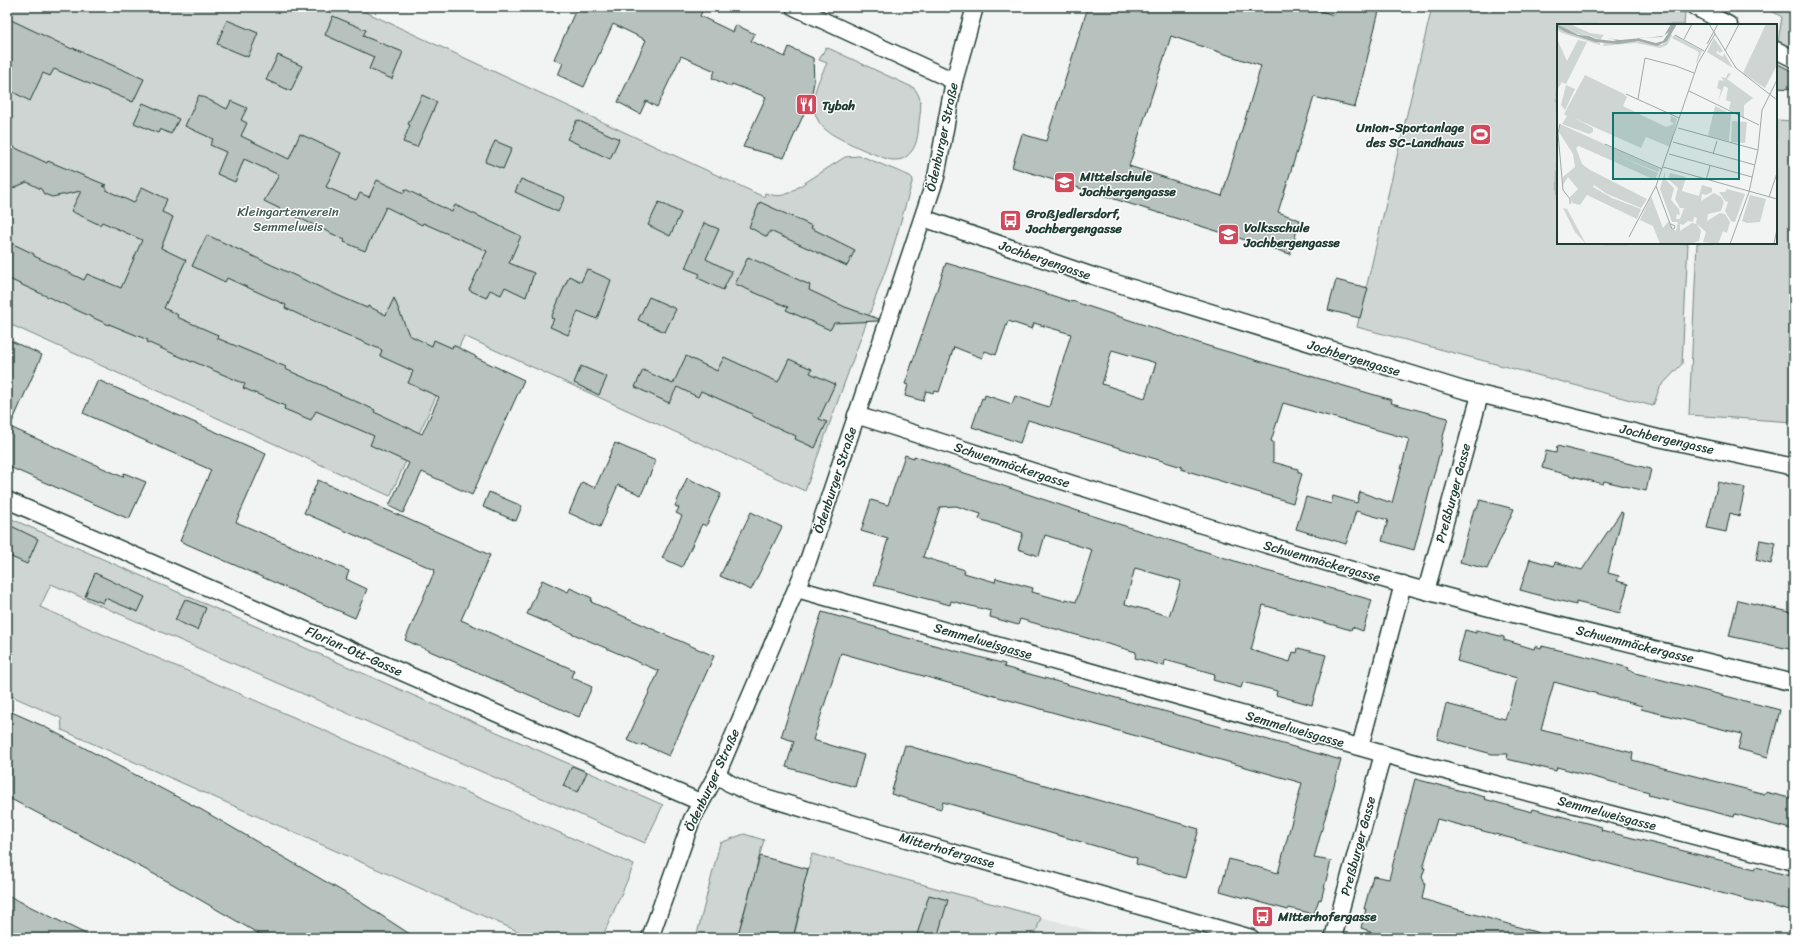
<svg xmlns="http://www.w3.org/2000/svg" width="1801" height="945" viewBox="0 0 1801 945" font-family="Sriracha,sans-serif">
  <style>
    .built { fill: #e0e4e3 }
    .green { fill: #ced5d3; stroke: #768984 }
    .building { fill: #b7c1bd; stroke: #1f3d34; fill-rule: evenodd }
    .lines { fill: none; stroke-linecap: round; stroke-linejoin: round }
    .minor-casing { stroke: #1f3d34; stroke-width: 19 }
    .minor { stroke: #fff; stroke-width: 16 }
    .labels { text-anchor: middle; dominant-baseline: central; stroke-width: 3; stroke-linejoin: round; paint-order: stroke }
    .poi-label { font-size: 13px; font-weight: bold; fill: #1f3d34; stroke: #fff; text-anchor: start }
    .street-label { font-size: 13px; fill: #1f3d34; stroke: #fff }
    .park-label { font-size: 13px; fill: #425b54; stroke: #fff }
    .inset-road { fill: none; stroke: #9eaaa7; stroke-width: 1 }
    .view { fill: #0f766e; fill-opacity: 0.15; stroke: #0f766e; stroke-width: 2 }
    .inset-edge { fill: none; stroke: #1f3d34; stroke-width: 2 }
  </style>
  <rect width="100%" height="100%" fill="#f2f3f3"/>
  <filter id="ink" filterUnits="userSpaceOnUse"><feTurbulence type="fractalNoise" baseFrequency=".025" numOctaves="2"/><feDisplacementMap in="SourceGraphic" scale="8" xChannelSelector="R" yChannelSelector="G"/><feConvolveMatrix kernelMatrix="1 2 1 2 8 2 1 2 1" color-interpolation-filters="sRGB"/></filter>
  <g filter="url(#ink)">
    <path class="built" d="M1041,917l75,21h-82z"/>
    <g class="green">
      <path d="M7,7h348l409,190 1,-4c10,3 15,4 24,0l56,-36 14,-1 7,2 44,18 3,3 -22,76 -86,236 -341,-155 -74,160 -383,-173z"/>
      <path d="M1432,7h241l12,6 -1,12h-126v218h130l-6,121 -22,23 -7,19 -296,-79z"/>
      <path d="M1765,7h29v43l-16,-8 4,-25z"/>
      <path d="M826,47l88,41c9,11 7,20 5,34 -1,14 -2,30 -17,37 -2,1 -7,1 -9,1 -9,0 -60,-23 -67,-30 -5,-4 -9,-10 -11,-17 -5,-18 5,-35 12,-50l-8,-3z"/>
      <path d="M1776,120l18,1v301l-105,-7 8,-172h79z"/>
      <path d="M7,517l656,288 -18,38 -594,-259 -11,23 594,258 -32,73h-69l-471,-208 -1,-12 -54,-24z"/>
      <path d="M744,834l20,6 -8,28 4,1 -4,15 -4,-1 -15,55h-41l24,-95z"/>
      <path d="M812,854l229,63 -7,21h-246v-3l6,1 9,-38 -1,-1 2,-8 -1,-1z"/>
    </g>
    <g class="building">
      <path d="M577,7h127l-4,9 33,16 3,-7 19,9 -4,7 34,16 4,-10 24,11 1,24 -3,16 -27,60 -41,-11 23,-50 -34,-13 -1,3 -19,-9 3,-7 -34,-15 -24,51 -11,-6 -6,13 -22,-12 28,-62 -33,-16 -29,63 -26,-12 5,-12 -9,-4z"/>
      <path d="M1088,7h220l26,8 3,-8h43l-25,100 -41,-10 -36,115 22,8 -10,34 -278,-87 10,-33 24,7zM1171,36l90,30 -39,130 -93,-30z"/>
      <path d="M333,16l33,14 -3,6 40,16 -11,27 -23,-10 5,-12 -49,-22z"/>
      <path d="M7,18l65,31 1,-1 71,31 -11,23 -79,-33 -4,7 -7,-3 -13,28 -23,-12z"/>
      <path d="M227,20l31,13 -10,24 -31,-13z"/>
      <path d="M278,55l24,11 -11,25 -25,-11z"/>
      <path d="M1776,63l18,9v17l-18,-1z"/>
      <path d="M199,95l28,14 4,-8 16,7 -6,12 6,3 -6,13 48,23 11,-25 41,19 -15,34 30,13 4,-7 9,4 8,-17 27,13 1,-4 47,23 3,-7 66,31 -12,27 25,10 -8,24 -21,-10 -4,8 -11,-5 -4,8 -17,-8 18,-39 -64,-28 -1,2 -36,-18 -21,44 -21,-9 1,-2 -81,-39 15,-26 -35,-16 -9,23 -18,-8 9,-22 -16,-7 3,-6 -28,-13z"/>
      <path d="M422,95l15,7 -20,45 -14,-5 7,-17 -2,-1z"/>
      <path d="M143,103l36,16 -8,15 -11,-5 -2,4 -24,-10z"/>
      <path d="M577,120l42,19 -9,20 -43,-20z"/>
      <path d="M495,141l17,7 -9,21 -18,-7z"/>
      <path d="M7,144l40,19 1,-2 58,24 -4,1 5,2 -1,2 28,13 8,-16 25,12 -5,13 11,5 -12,31 25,12 -22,48 14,7 -1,2 41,18 -1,3 69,29 -1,2 41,18v1l49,22 -1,2 48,22 17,-37 -31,-14 5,-12 -33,-15 2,-6 -82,-35 -15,-7 1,-3 -59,-27 -2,4 -33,-16 15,-31 130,60 30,13 1,-2 18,9 8,-17 15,37 23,11 2,-6 18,8 1,-3 22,11v1l49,23 -52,115 -50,-23 -19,41 -14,-7 20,-43 -39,-18 4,-9 -58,-25 -5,9 -27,-11 1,-3 -42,-18 2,-4 -53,-23v1l-45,-20 1,-2 -39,-16v1l-102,-47v-37l27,13v2l50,24 3,-6 34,14 21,-48 -40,-18 -2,3 -29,-14 10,-20 -29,6 -8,-3 -3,-5 -14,-7 -20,9z"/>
      <path d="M521,179l44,18 -7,15 -43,-20z"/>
      <path d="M659,202l22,11 -11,23 -22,-11z"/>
      <path d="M760,202l52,24 -1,2 44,22 -8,16 -77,-35 -3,6 -18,-10z"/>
      <path d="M704,223l15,6 -13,30 26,13 -9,18 -25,-12 2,-4 -15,-6z"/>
      <path d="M748,257l62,28 -1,5 36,17 34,12 -1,2 -44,2 -4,7 -44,-20 2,-3 -53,-23z"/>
      <path d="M946,263l80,24 46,15v-1l136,45 184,54 -1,3 57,15 -7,26h1l-28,106 -32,-9 6,-21 -32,-9 -10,33 -50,-15 10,-32 25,7 2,-8 24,7 3,-11 32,11 17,-64 -126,-36 -12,38 2,1v20l25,7v3l4,2 -9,29 -112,-34 1,-2 -154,-47 -8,23 -48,-16 10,-29 2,1 1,-4 27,9 3,-8 34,11 22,-73 -37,-11 -2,6 -24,-8 -12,34 -11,-4 -3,7 -28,-11 -15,45 -4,-1 -1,2 -8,-2 -3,10 -18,-5 3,-11 -3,-1zM1112,350l44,13 -11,35 -43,-14z"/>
      <path d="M587,269l24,11 -14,39 -19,-8 -10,24 -18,-8 4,-8 -3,-1 18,-42 12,6z"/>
      <path d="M1336,280l32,8 -8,30 -32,-8z"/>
      <path d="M649,297l27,12 -11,23 -27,-12z"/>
      <path d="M7,339l35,16 -32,72 113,50 1,-4 22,9 -17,37 -122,-53z"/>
      <path d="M686,356l31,15 7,-14 54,25 11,-23 23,10 -2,4 25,11 -16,35 8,3 -12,26 -20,-9 1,-3 -44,-20 1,-2 -52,-23 -3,6 -21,-10 -8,16 -34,-16 8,-17 30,14z"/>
      <path d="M581,366l26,11 -8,18 -25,-12z"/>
      <path d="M98,380l168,74 -30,68 113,49 -3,8 21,10 -12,29 -175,-77 31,-71 -128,-57z"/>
      <path d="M615,443l41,18 -15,34 -23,-10 -18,42 -31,-14 13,-31 13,6z"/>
      <path d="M1557,446l94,23 -5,22 -42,-10 -1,3 -61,-16 4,-17 10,2z"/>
      <path d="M905,455l9,3v-2l167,56 182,58 109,30 -9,31 -11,-4 -1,3 -88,-25 -12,45 39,12 3,-10 4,1 1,-5 28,7 -14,50 -36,-10 1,-4 -34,-9 -2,6 -28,-8 2,-6 -39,-11 -11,-3 -1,6 -29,-8 1,-6 -84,-24 -32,-9 -2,6 -28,-8 1,-6 -40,-10 -1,4 -76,-20 14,-46 -27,-8 10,-31 17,5zM956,506l25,8 -2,5 44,14 -5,16 21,7 6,-21 47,15 -16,52 -10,-3 -1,2 -33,-9 1,-4 -37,-10 -1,4 -31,-9 1,-3 -42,-13 17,-50zM1135,568l46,13 -12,35 -44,-12z"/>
      <path d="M687,478l34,16 -15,32 -4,-2 -20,43 -20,-9 20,-42 -6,-3 3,-5 -4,-2z"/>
      <path d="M318,480l172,75 -29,65 113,50 -3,7 21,10 -13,30 -174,-77 30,-70 -131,-57z"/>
      <path d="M1718,482l27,6 -6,28 -9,-3 -4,19 -19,-4z"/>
      <path d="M489,492l33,14 -6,15 -33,-14z"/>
      <path d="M1480,500l34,9 -27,60 -27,-7 14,-53h3z"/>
      <path d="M751,512l31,15 -31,63 -31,-14z"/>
      <path d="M1621,512l2,1 -15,60 11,3 -2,5 11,3 -8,29 -44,-11v3l-56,-15 10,-31 24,7 1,-4 27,8z"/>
      <path d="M7,524l31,15 -11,25 -20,-9z"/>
      <path d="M1760,540l16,3 -5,21 -15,-4z"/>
      <path d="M95,573l50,24 -7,15 -33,-14 -2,5 -18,-7z"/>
      <path d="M542,580l26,12 2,-4 22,10 -1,4 123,54 -45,100 -27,-12 -1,2 -14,-6 32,-69 -132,-57z"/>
      <path d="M185,599l21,9 -9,22 -22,-10z"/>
      <path d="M1738,600l56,13v37l-65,-14z"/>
      <path d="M822,612l67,19v2l116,31 -1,3 337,93 -27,98 17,3 -10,39 -2,-1 -5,15 -25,-6 -1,2 -68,-19 9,-32 49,14 24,-90 -268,-76 -193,-54 -28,87 51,15 -9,32 -69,-20 8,-26 -13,-4z"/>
      <path d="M1465,630l11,3v-3l28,7v3l30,9 1,-3 6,2 1,-2 54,13 33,9 -1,2 7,2v1l145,37 -12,47 -30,-8 4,-15 -101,-25 1,-3 -88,-24 -13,48 92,23 -1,7 133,34v-2l29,7v31l-59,-16 -1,3 -86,-22 1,-3 -92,-25 -1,4 -49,-12 1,-5h-16l-55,-15 9,-35 59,15 8,-23 4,-18 -60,-17z"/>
      <path d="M7,710l34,15 161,85 157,91 57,37h-150l-95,-55 -164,-86z"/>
      <path d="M905,745l294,84 -14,49 -49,-14 1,-6 -194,-56 -2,7 -50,-15z"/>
      <path d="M572,766l15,6 -9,20 -15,-6z"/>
      <path d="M1415,779l70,18 -1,2 48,13 1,-3 69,18 -1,3 154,39 1,-2 38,10v35l-357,-93 -14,49h2l-3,9 3,7 -3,15 117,34v5h-149l-23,-7v-1l-6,-2 5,-19h-2l9,-33 16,3z"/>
      <path d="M760,856l48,13 -5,19 1,1 -2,8h1l-10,41h-56z"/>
      <path d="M7,895l20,10 67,33h-87z"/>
      <path d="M929,895l19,5 -11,38h-21z"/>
    </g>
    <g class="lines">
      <defs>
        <g id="minor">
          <path d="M794,7l160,74"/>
          <path d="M1695,7l34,18"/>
          <path d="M1776,50l18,9"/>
          <path d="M923,218l170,58 370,114 195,48 136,29"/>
          <path d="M856,415c183,58 364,118 548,170 129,36 260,66 390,98"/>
          <path d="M7,500l693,302"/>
          <path d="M797,589l622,175 375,98"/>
          <path d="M1426,591l54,-196"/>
          <path d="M1360,747l43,-163"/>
          <path d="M718,772l3,5 8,6 19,9 113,34 390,112"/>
          <path d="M650,938l42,-119 26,-47 90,-211 128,-384 18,-96 21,-74"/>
          <path d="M1333,938l50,-184"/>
        </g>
      </defs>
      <use href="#minor" class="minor-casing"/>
      <use href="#minor" class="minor"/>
    </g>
  </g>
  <defs>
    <symbol id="restaurant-square" viewBox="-11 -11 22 22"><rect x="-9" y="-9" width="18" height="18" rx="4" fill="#d1495b" stroke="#fff"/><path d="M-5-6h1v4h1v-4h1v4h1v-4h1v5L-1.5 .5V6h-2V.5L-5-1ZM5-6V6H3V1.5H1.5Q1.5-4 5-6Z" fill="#fff"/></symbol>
    <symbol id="stadium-square" viewBox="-11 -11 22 22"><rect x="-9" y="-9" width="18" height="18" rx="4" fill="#d1495b" stroke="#fff"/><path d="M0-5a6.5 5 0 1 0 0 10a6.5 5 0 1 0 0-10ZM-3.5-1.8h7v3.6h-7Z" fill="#fff"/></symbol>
    <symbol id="school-square" viewBox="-11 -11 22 22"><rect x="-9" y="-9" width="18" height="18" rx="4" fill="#d1495b" stroke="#fff"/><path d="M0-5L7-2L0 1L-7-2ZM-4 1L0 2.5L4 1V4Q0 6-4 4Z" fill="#fff"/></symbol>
    <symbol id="bus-square" viewBox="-11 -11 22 22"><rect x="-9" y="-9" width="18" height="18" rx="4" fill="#d1495b" stroke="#fff"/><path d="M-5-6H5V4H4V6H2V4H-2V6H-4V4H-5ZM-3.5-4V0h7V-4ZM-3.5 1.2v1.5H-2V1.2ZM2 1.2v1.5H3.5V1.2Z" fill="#fff"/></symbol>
  </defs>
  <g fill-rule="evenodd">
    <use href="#restaurant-square" x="794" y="92" width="25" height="25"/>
    <use href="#stadium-square" x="1468" y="122" width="25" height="25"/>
    <use href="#school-square" x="1052" y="170" width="25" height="25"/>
    <use href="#bus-square" x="998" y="208" width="25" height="25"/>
    <use href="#school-square" x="1216" y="222" width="25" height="25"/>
    <use href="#bus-square" x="1250" y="904" width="25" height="25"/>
  </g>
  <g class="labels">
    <g class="poi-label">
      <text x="822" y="105">Tybah</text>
      <text x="1464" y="127" text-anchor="end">Union-Sportanlage<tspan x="1464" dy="15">des SC-Landhaus</tspan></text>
      <text x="1080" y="176">Mittelschule<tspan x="1080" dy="15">Jochbergengasse</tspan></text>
      <text x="1026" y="213">Großjedlersdorf,<tspan x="1026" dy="15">Jochbergengasse</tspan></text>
      <text x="1244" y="227">Volksschule<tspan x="1244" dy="15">Jochbergengasse</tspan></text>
      <text x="1278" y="916">Mitterhofergasse</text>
    </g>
    <g class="street-label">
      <text transform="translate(942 137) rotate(-78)">Ödenburger Straße</text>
      <text transform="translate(1045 260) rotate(19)">Jochbergengasse</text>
      <text transform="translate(1354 358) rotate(17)">Jochbergengasse</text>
      <text transform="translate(1667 439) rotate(13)">Jochbergengasse</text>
      <text transform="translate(1012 465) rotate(18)">Schwemmäckergasse</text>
      <text transform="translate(835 480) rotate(-72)">Ödenburger Straße</text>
      <text transform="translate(1453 493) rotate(-75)">Preßburger Gasse</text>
      <text transform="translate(1322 561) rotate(16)">Schwemmäckergasse</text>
      <text transform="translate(983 641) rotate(16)">Semmelweisgasse</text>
      <text transform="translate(1635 644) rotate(14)">Schwemmäckergasse</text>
      <text transform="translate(354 651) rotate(24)">Florian-Ott-Gasse</text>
      <text transform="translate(1295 729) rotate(16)">Semmelweisgasse</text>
      <text transform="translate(712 780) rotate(-65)">Ödenburger Straße</text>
      <text transform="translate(1607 813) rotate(15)">Semmelweisgasse</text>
      <text transform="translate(1358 846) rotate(-75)">Preßburger Gasse</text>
      <text transform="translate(947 850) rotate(16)">Mitterhofergasse</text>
    </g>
    <g class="park-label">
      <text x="288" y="211">Kleingartenverein<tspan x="288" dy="15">Semmelweis</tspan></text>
    </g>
  </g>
  <g transform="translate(1557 24)">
    <rect width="220" height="220" fill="#f2f3f3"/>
    <path d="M1,0h12l20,9 14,2 -4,5 -24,-10 12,7 -18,-5zM209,0h11v41l-12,23 -22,-15zM0,3l43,16v2l-38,-12 -5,-3zM114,9l1,3 -5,9 -7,3 -24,-5 -33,3 1,-3 31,-2 27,4zM117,11l28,16 -5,11 -1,1 3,-11 -27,-14zM157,14l9,13 -4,2 -1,-3 -2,3 7,4 1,-4 9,15 -26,-16zM0,15l10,22 11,-21 9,2 -21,42 -4,-2 -5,8zM171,49l3,1 -4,5 26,19 -9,7v14l-15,-10 2,-7 -5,-2 2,-12 -4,-2 -6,16 3,-12 -4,-2 2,-8 5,1 -3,-4 5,1zM28,51l39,19 3,3 -4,9 43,21 8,-3 -4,-3 1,-5 6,3 -7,28 -24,-10 -5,11 -67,-30 19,10v4l-4,2 -27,-10 5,-8 -3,-2zM9,61l9,4 -10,21 -4,-5zM158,82l16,8 -2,27 -21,-5zM175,97l15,1 -2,21 -14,-1zM3,100l100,45 -2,3 -42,-17 42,18 -3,7 -76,-34 -3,2 6,16 8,6 57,29 -6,9 -34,-14 -13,-9 -1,2 19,11 29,11 -4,10 -50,-24 -7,10 -8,-2 -2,-6 8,-8 -10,-12 -5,8v-8l12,-10 -2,-13 -14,-22zM108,147v8l9,9 -3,12 8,9 1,6 -3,-1 -1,5h4l4,-11h-4l-5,-9 3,-11 -10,-9 2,-6 16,4 -4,14 17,5 3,-11 10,3v4l-6,3 -4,-1 -1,7 13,-8 7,4 3,5 -3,9 -13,3 -1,7 13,-8 5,1 5,8 -3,11 -4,-2 -5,13 -15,-2 3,-10 -10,-9 1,-5 -3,-1 -1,5 -5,-1 -5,4 -3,-1v7l12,-8 5,1 4,7 -2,10 -9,3h-30l-7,-18 -13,-6 11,-24 12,32 6,-7 3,8 4,2 2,-9h-6l-12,-33zM170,165l18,5 -10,28 -4,-1 -6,-10 3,-9 -3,-1 -6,-9h6zM193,171l16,4 -6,23 -13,1 -5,-2zM6,184l4,1 19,35 -11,-12z" fill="#ced5d3"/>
    <path d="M0,0l21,11 10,1 -20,-9 28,12 17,2 4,-1 -10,-2 13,2 44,-4 7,-12h6l-10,17 -10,5 -19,-5 -20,3 -23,-2 -30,-10 -8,-5zM112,8l-6,9 -7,2 -19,-5 25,-1z" fill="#a1adaa" fill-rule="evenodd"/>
    <path class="inset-road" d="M152,0l27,44 41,32M118,11l29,16M127,15l8,-15M150,20l11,-20M168,27l14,-27M132,67l70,34M69,70l53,24M81,75l7,-41 31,8 18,7M3,100l-2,9 5,57 7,9v5M121,104l80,22M116,118l82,23M48,120l57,25M112,130l83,23M156,130l4,-13M106,143l114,32M149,156l4,-14M99,162l16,43h2l1,-3 -4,-2M212,173l8,-24M72,213l27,-51 42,-123 17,-29M173,220l19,-52 9,-42 4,-40 15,-30M217,220l3,-15"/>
    <path class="view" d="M56,89h126v66h-126z"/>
    <rect width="220" height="220" class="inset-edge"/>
  </g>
  <rect width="1801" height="945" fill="none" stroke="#fff" stroke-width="24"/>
  <rect x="12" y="12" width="1777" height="921" fill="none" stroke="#1f3d34" stroke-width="1.5" filter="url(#ink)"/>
</svg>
